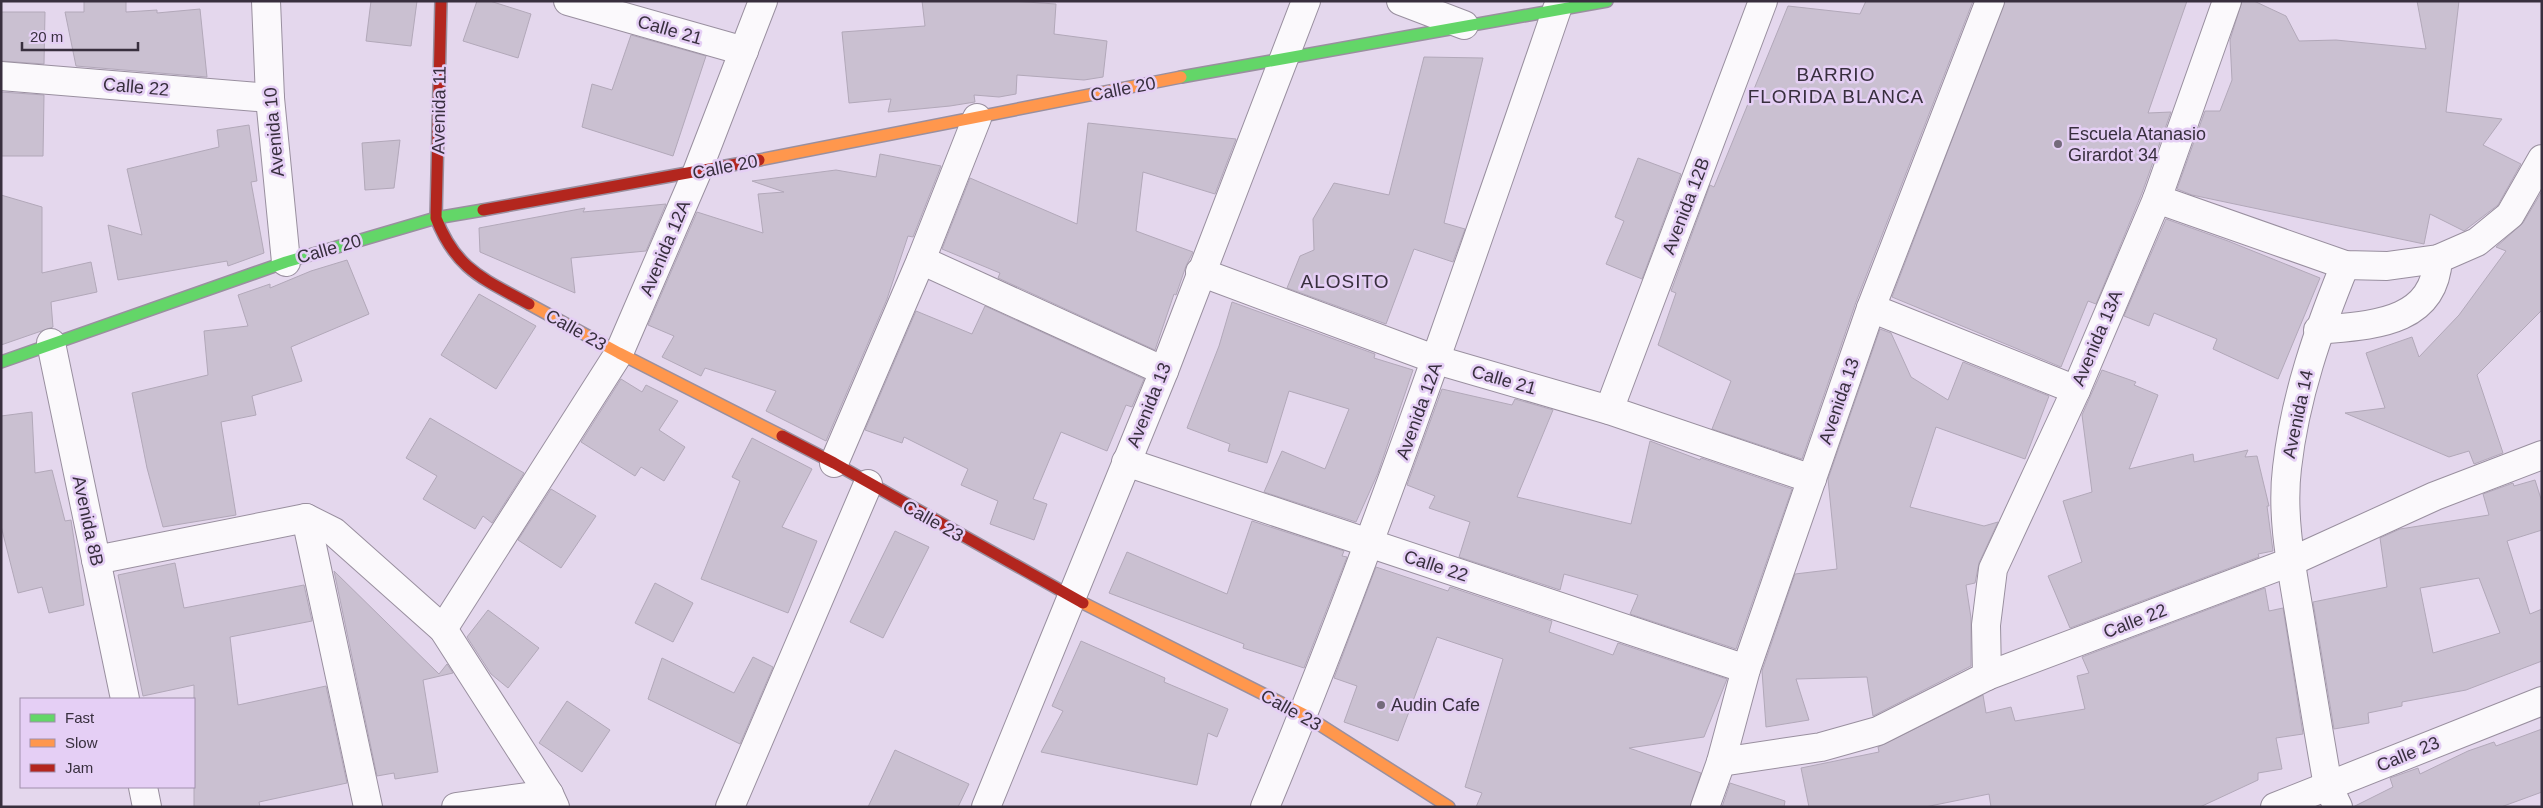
<svg xmlns="http://www.w3.org/2000/svg" width="2543" height="808" viewBox="0 0 2543 808" font-family="Arial,sans-serif">
  <style>
    .building { fill: #cac0d1; stroke: #b2a8b9; fill-rule: evenodd }
    .lines { fill: none; stroke-linecap: round; stroke-linejoin: round }
    .street-casing { stroke: #998f9f; stroke-width: 30 }
    .fast-casing { stroke: #998f9f; stroke-width: 14 }
    .slow-casing { stroke: #998f9f; stroke-width: 14 }
    .jam-casing { stroke: #998f9f; stroke-width: 14 }
    .street { stroke: #fbf9fc; stroke-width: 28 }
    .fast { stroke: #63d668; stroke-width: 11 }
    .slow { stroke: #ff974d; stroke-width: 11 }
    .jam { stroke: #b3261e; stroke-width: 11 }
    .poi-dot { fill: #746a7b; stroke: #e5cff5; stroke-width: 2 }
    .labels { text-anchor: middle; dominant-baseline: central; stroke-width: 5; stroke-linejoin: round; paint-order: stroke }
    .street-label { font-size: 18px; fill: #382f3e; stroke: #e5cff5 }
    .poi-label { font-size: 18px; fill: #382f3e; stroke: #e5cff5; text-anchor: start }
    .neighbourhood-label { font-size: 19px; letter-spacing: 1px; fill: #382f3e; stroke: #e5cff5 }
  </style>
  <rect width="100%" height="100%" fill="#e4d7ed"/>
  <g class="building">
    <path d="M84,1h42v11l31,-2v3l43,-4 7,68 -131,-11 -11,-54h19z"/>
    <path d="M371,1h46l-6,45 -45,-5z"/>
    <path d="M477,1h13l41,13 -13,44 -55,-17z"/>
    <path d="M922,1h89l45,3 -2,30 53,7 -4,36 -19,3 -67,-5 -1,19 -17,3 -25,-2 1,7 -25,4 -62,6 3,-13 -42,4 -7,-71 83,-6z"/>
    <path d="M1866,1h107l-117,301 -54,157 -90,-30 19,-48 -73,-36 18,-52 -5,-2 39,-106 4,2 74,-181 72,8z"/>
    <path d="M2005,1h182l-39,112 23,-1 -29,81 -46,111 -8,-3 -27,66 -169,-70z"/>
    <path d="M2242,1h12l32,15 13,25 37,-1 90,9 -9,-48h42l-13,111 56,7 -19,26 38,19 -23,41 -34,26 -34,-17 -6,30 -232,-49 -15,-6 28,-78h15l12,-31 -2,-40z"/>
    <path d="M1,12h44l-1,52 -43,-3z"/>
    <path d="M631,35l75,21 -33,100 -91,-29 10,-43 20,6z"/>
    <path d="M1424,57l59,1 -39,165 21,6 -12,33 -39,-13 -28,75 -99,-36 13,-32 14,-6 -1,-31 21,-36 55,12z"/>
    <path d="M1,92l43,3 -1,61h-42z"/>
    <path d="M1088,123l148,16 -21,55 -72,-22 -7,59 57,21 -7,14 -10,29 -2,-1 -19,56 -157,-72 2,-5 -58,-24 28,-71 107,46z"/>
    <path d="M249,125l8,56 -6,1 13,71 -36,13 -1,-5 -109,19 -10,-55 34,10 -15,-66 92,-22 -2,-17z"/>
    <path d="M400,140l-6,48 -29,2 -3,-47z"/>
    <path d="M880,154l61,12 -28,71 -5,-1 -21,63 -61,142 -60,-30 10,-20 -71,-23 -4,8 -39,-19 12,-21 -26,-11 49,-113 66,21 -5,-39 26,-2 -32,-11 84,-11 40,7z"/>
    <path d="M1638,158l43,16 -39,105 -36,-15 18,-43 -9,-4z"/>
    <path d="M2542,191v119l-65,65 26,78 -29,11 -5,-13 -20,6 -104,-44 40,-5 -19,-55 46,-16 7,20 40,-42 47,-64 -10,-4 27,-24z"/>
    <path d="M1,195l41,12v66l49,-11 6,30 -46,10 2,25 -52,18z"/>
    <path d="M666,204l-20,47 -75,7 4,35 -95,-41 -1,-24 106,-20 -2,4z"/>
    <path d="M2166,219l62,22 92,37 -42,101 -65,-30 4,-10 -63,-26 -5,13 -25,-10z"/>
    <path d="M347,260l22,54 -78,33 11,34 -50,15 4,19 -35,7 15,93 -73,12 -16,-59 -15,-75 76,-18 -4,-44 44,-5 -10,-31 32,-11v4l41,-17z"/>
    <path d="M479,294l57,32 -40,63 -55,-34z"/>
    <path d="M1232,302l143,52 -1,4 39,12 -35,103 -22,49 -92,-30 18,-41 43,18 24,-60 -60,-18 -22,72 -39,-12 2,-7 -43,-16 32,-82z"/>
    <path d="M985,306l159,73 -12,28 -6,-2 -19,46 -46,-19 -28,67 14,5 -13,36 -44,-16 8,-23 -37,-16 7,-16 -64,-32 -2,6 -37,-13 51,-119 56,23z"/>
    <path d="M1880,329l11,4 20,44 37,23 15,-38 86,34 -24,63 -89,-32 -26,80 74,19 14,-4 -19,41 -4,20 -9,2 5,33v48l-98,50 -6,-39 -71,2 13,41 -43,7 -4,-56 33,-97 42,-5 -9,-90z"/>
    <path d="M2102,370l34,12 -2,3 24,10 -29,74 64,-15 1,8 54,-12 -3,7 12,-1 12,50h-2l6,45 -15,3 1,3 -189,71 -22,-52 34,-14 -19,-61 29,-9 -10,-77z"/>
    <path d="M621,379l21,13 4,-7 32,16 -19,29 26,17 -21,34 -23,-14 -6,9 -54,-34z"/>
    <path d="M1442,389l70,16 3,-6 38,11 -36,87 114,27 19,-83 50,19 1,-2 91,31 -56,160 -106,-35 8,-19 -74,-21 -4,16 -101,-33 11,-35 -41,-14 6,-12 -28,-11z"/>
    <path d="M32,412l3,61 17,-3 13,51 6,-1 13,85 -35,8 -7,-26 -24,6 -17,-67v-110z"/>
    <path d="M430,418l94,55 -32,50 -9,-7 -8,13 -52,-30 14,-23 -31,-18z"/>
    <path d="M752,438l60,31 -30,58 35,14 -29,72 -87,-34 39,-98 -8,-4z"/>
    <path d="M2535,480l7,22v28l-35,11 23,73 12,-5v52l-76,29 -64,12v4l-34,7 1,10 -35,6 -21,-127 74,-15 -7,-49 20,-9 89,-14 -6,-21 30,-11 1,3zM2479,578l21,55 -67,20 -13,-65z"/>
    <path d="M551,489l45,27 -35,52 -43,-28z"/>
    <path d="M1252,521l92,30 -2,5 5,1 -43,111 -61,-20 1,-4 -135,-51 18,-41 100,42z"/>
    <path d="M895,531l34,16 -46,91 -33,-16z"/>
    <path d="M175,563l9,45 120,-23 8,36 -82,16 8,68 88,-19 21,97 -88,19 1,5h-66v-122l-51,11 -25,-121z"/>
    <path d="M1376,567l72,24 2,-4 102,34 -3,11 64,23 5,-12 109,36 -23,58 -75,11 72,25 -11,34h-214l6,-14 -17,-6 38,-128 -66,-22 -39,104 -54,-19 13,-36 -23,-8z"/>
    <path d="M334,571l105,103 8,-10 6,9 -30,7 15,92 -43,7 -1,-6 -17,3z"/>
    <path d="M655,583l38,20 -20,39 -38,-19z"/>
    <path d="M2265,588l4,23 14,-3 20,126 -27,4 6,31 -24,4v7l-58,27h-209l-2,-13 -64,13h-116l-8,-39 78,-16 -1,-5 105,-52 3,18 25,-6 4,14 70,-12 -8,-33 12,-3 -7,-16z"/>
    <path d="M488,610l51,38 -31,40 -17,-14 -24,-37z"/>
    <path d="M1081,641l84,37 -1,4 64,27 -11,28 -9,-4 -11,52 -156,-33 22,-41 -11,-5z"/>
    <path d="M753,657l20,10 -33,77 -92,-45 14,-41 72,35z"/>
    <path d="M567,701l43,29 -28,42 -43,-29z"/>
    <path d="M2542,729v63l-41,15h-148l40,-20 -3,-9 28,-10 2,6 48,-23 26,-9 2,4z"/>
    <path d="M895,750l74,34 -11,23h-90z"/>
    <path d="M1730,783l55,18 -1,6h-62z"/>
  </g>
  <g class="lines">
    <defs>
      <g id="street">
        <path d="M266,1l4,97 16,164"/>
        <path d="M568,1l176,50"/>
        <path d="M1401,1l63,24"/>
        <path d="M1,76l269,22"/>
        <path d="M2157,199l188,66 42,1 51,-7 39,-17 33,-27 32,-56"/>
        <path d="M921,260l243,111"/>
        <path d="M1200,272l237,88 172,50 203,69"/>
        <path d="M1871,308l205,82"/>
        <path d="M2318,330c52,-5 116,-5 120,-71"/>
        <path d="M51,343l74,356"/>
        <path d="M1609,410l154,-409"/>
        <path d="M1126,462l620,207"/>
        <path d="M834,463l87,-203 56,-142"/>
        <path d="M306,518l62,289"/>
        <path d="M96,560l210,-42 28,14 109,97 106,165 6,13"/>
        <path d="M443,629l176,-276 78,-181 66,-171"/>
        <path d="M1987,676l-1,-51 7,-56 83,-179 81,-191 70,-198"/>
        <path d="M1721,762l100,-15 57,-16 109,-55 303,-114 145,-66 107,-41"/>
        <path d="M143,787l4,20"/>
        <path d="M456,807l93,-13"/>
        <path d="M730,807l138,-323"/>
        <path d="M986,807l178,-436 142,-370"/>
        <path d="M1265,807c109,-262 200,-530 292,-798"/>
        <path d="M1705,807l16,-45 25,-93 125,-361 119,-307"/>
        <path d="M2275,807l267,-106"/>
        <path d="M2338,807l-10,-21c-10,-56 -19,-112 -28,-168 -8,-49 -19,-100 -13,-150 8,-71 31,-137 58,-203"/>
      </g>
      <g id="fast">
        <path d="M1181,77l426,-76"/>
        <path d="M1,362l285,-100 150,-44 47,-8"/>
      </g>
      <g id="slow">
        <path d="M759,160l422,-83"/>
        <path d="M529,304l90,49 163,83"/>
        <path d="M1083,603l220,111 146,93"/>
      </g>
      <g id="jam">
        <path d="M441,1l-5,217c20,52 48,61 93,86"/>
        <path d="M483,210l276,-50"/>
        <path d="M782,436l52,27 249,140"/>
      </g>
    </defs>
    <use href="#street" class="street-casing"/>
    <use href="#fast" class="fast-casing"/>
    <use href="#slow" class="slow-casing"/>
    <use href="#jam" class="jam-casing"/>
    <use href="#street" class="street"/>
    <use href="#fast" class="fast"/>
    <use href="#slow" class="slow"/>
    <use href="#jam" class="jam"/>
  </g>
  <g class="poi-dot">
    <circle cx="2058" cy="144" r="5"/>
    <circle cx="1381" cy="705" r="5"/>
  </g>
  <g class="labels">
    <g class="street-label">
      <text transform="translate(670 30) rotate(16)">Calle 21</text>
      <text transform="translate(136 87) rotate(5)">Calle 22</text>
      <text transform="translate(1123 89) rotate(-11)">Calle 20</text>
      <text transform="translate(439 110) rotate(-89)">Avenida 11</text>
      <text transform="translate(274 132) rotate(-95)">Avenida 10</text>
      <text transform="translate(725 167) rotate(-11)">Calle 20</text>
      <text transform="translate(1686 206) rotate(-69)">Avenida 12B</text>
      <text transform="translate(665 248) rotate(-67)">Avenida 12A</text>
      <text transform="translate(329 249) rotate(-16)">Calle 20</text>
      <text transform="translate(576 330) rotate(29)">Calle 23</text>
      <text transform="translate(2097 338) rotate(-67)">Avenida 13A</text>
      <text transform="translate(1504 380) rotate(16)">Calle 21</text>
      <text transform="translate(1839 401) rotate(-71)">Avenida 13</text>
      <text transform="translate(1149 405) rotate(-68)">Avenida 13</text>
      <text transform="translate(1419 411) rotate(-70)">Avenida 12A</text>
      <text transform="translate(2298 414) rotate(-78)">Avenida 14</text>
      <text transform="translate(88 521) rotate(78)">Avenida 8B</text>
      <text transform="translate(933 521) rotate(29)">Calle 23</text>
      <text transform="translate(1436 566) rotate(18)">Calle 22</text>
      <text transform="translate(2135 621) rotate(-21)">Calle 22</text>
      <text transform="translate(1291 710) rotate(29)">Calle 23</text>
      <text transform="translate(2408 754) rotate(-22)">Calle 23</text>
    </g>
    <g class="poi-label">
      <text x="2068" y="134">Escuela Atanasio<tspan x="2068" dy="21">Girardot 34</tspan></text>
      <text x="1391" y="705">Audin Cafe</text>
    </g>
    <g class="neighbourhood-label">
      <text x="1836" y="74">BARRIO<tspan x="1836" dy="22">FLORIDA BLANCA</tspan></text>
      <text x="1345" y="281">ALOSITO</text>
    </g>
  </g>
  <rect width="2543" height="808" fill="none" stroke="#382f3e" stroke-width="5"/>
  <rect x="20" y="698" width="175" height="90" fill="#e5cff5" stroke="#a08fac"/>
  <rect x="30" y="714" width="25" height="8" fill="#63d668" stroke="#a08fac"/>
  <text x="65" y="723" font-size="15" fill="#382f3e">Fast</text>
  <rect x="30" y="739" width="25" height="8" fill="#ff974d" stroke="#a08fac"/>
  <text x="65" y="748" font-size="15" fill="#382f3e">Slow</text>
  <rect x="30" y="764" width="25" height="8" fill="#b3261e" stroke="#a08fac"/>
  <text x="65" y="773" font-size="15" fill="#382f3e">Jam</text>
  <path d="M22 42v8h116v-8" fill="none" stroke="#382f3e" stroke-width="2.5"/>
  <text x="30" y="42" font-size="15" fill="#382f3e" stroke="#e5cff5" stroke-width="4" paint-order="stroke">20 m</text>
</svg>
